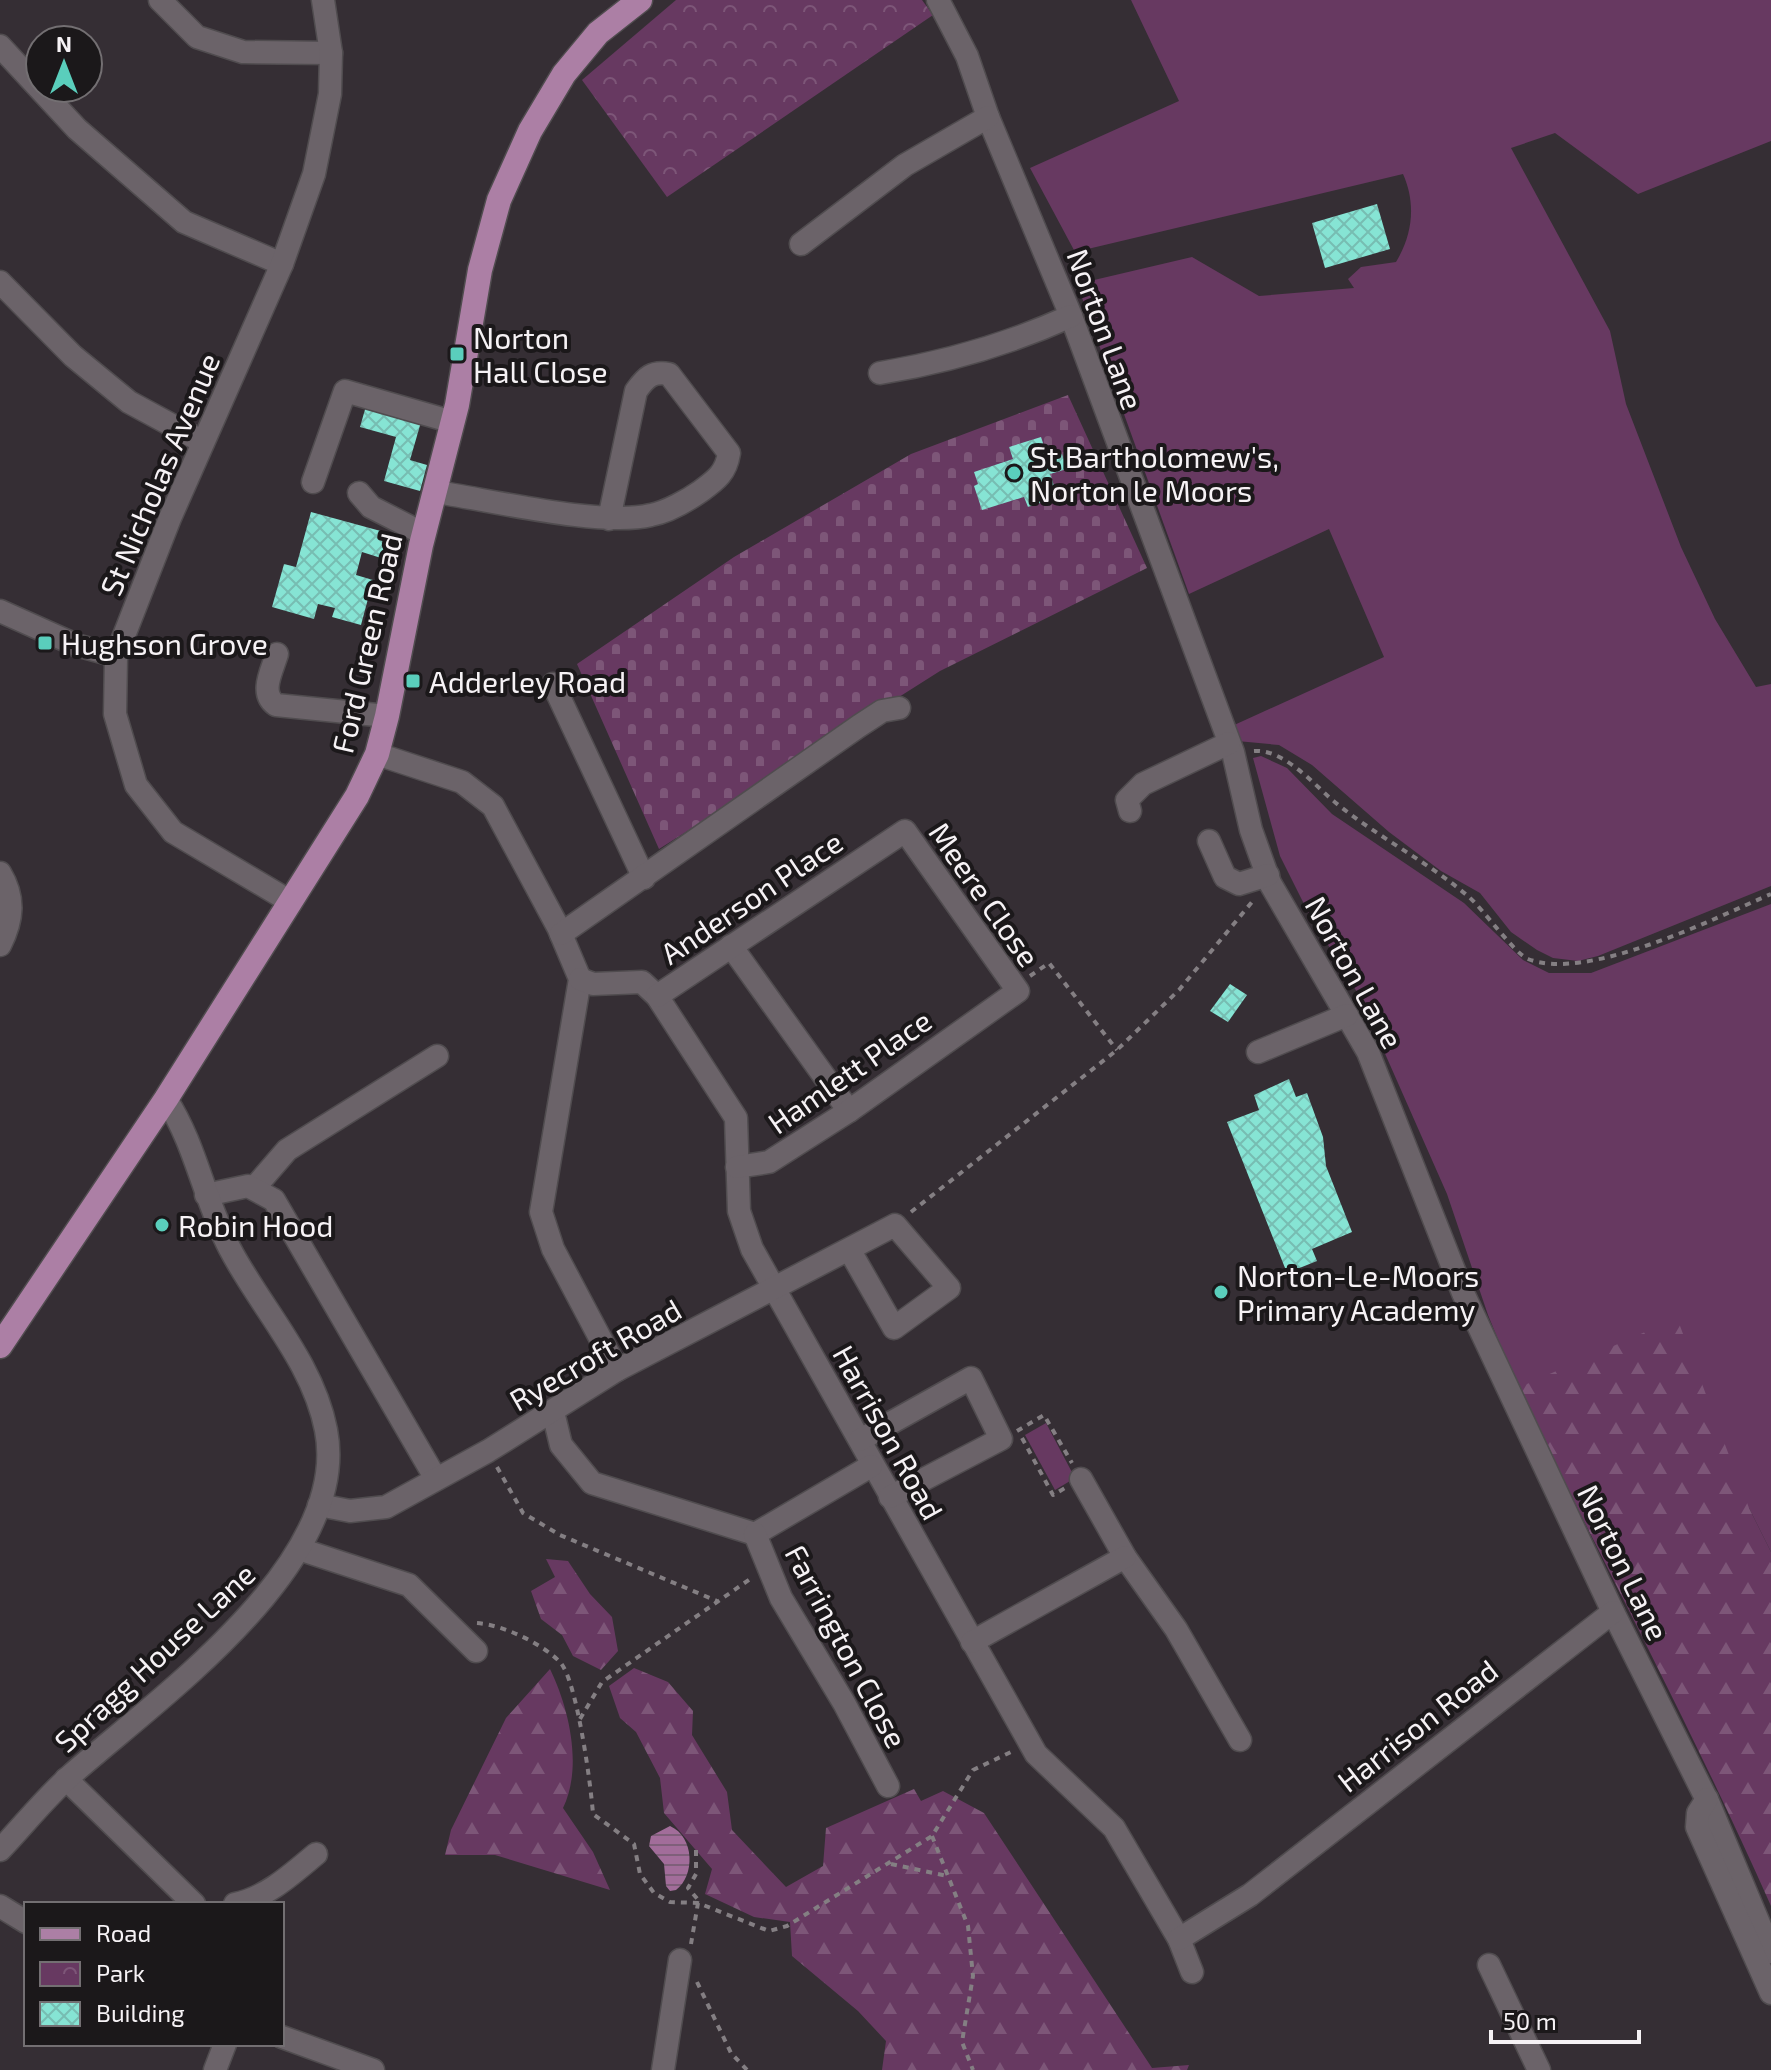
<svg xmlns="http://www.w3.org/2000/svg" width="1771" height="2070" viewBox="0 0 1771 2070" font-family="'Exo 2',sans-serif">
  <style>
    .grass { fill: #673961 }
    .forest { fill: url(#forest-firs) }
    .cemetery { fill: url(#cemetery-stones) }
    .park { fill: url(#park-crowns) }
    .water { fill: url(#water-rules) }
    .building { fill: url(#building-cross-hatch) }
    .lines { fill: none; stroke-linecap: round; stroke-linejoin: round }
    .minor-casing { stroke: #504c4f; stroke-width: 25 }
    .major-casing { stroke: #504c4f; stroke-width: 27 }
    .path { stroke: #847f83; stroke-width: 4; stroke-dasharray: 6 6; stroke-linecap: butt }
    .minor { stroke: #6b6369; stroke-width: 22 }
    .major { stroke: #ac7fa5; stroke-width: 24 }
    .poi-dot { fill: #5acebc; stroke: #1b181a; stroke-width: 3 }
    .labels { text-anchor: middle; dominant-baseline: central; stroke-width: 8; stroke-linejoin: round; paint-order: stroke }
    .street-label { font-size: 30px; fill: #f6f2f5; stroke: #1b181a }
    .poi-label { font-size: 30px; fill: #f6f2f5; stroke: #1b181a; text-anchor: start }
  </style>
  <defs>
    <pattern id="forest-firs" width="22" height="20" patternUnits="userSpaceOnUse" patternTransform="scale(2)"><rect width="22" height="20" fill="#673961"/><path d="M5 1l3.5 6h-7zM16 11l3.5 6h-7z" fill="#7d5678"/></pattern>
    <pattern id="cemetery-stones" width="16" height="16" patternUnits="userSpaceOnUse" patternTransform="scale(2)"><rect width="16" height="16" fill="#673961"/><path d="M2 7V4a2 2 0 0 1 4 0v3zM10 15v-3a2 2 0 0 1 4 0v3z" fill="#7d5678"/></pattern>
    <pattern id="park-crowns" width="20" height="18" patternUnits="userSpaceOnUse" patternTransform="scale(2)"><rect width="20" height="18" fill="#673961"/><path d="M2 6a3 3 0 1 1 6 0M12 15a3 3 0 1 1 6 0" fill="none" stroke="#7d5678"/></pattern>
    <pattern id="water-rules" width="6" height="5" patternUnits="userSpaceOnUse" patternTransform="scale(2)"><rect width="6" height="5" fill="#a26d9a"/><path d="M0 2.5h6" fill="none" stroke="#7f5f7a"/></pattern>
    <pattern id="building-cross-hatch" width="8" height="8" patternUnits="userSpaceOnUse" patternTransform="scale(2)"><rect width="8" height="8" fill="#86e4d4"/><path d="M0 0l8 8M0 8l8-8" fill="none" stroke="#77bdb2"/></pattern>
  </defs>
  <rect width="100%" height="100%" fill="#352e34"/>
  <g class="grass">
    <path d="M1131,0h640v141l-133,53 -83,-61 -44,15 99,183 16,73 55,143 34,72 41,68 15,-3v202l-173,70 -20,5 -25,-3 -16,-8 -26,-18 -31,-39 -39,-22 -52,-39 -77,-67 -33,-20 -42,-4 -5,-15 152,-69 -55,-128 -140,65 -112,-310 115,-27 67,39 95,-8 -6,-9 13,-12 35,-5c17,-28 20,-59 7,-88l-328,78 -45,-84 149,-67z"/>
    <path d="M1261,756l26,12 45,46 132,89 59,57 26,13h42l180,-69v648l-22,-44 -231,-120 -30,-73 -41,-121 -87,-197 -51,-83 -29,-58 -27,-98z"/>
    <path d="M1046,1423l29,55 -20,12 -30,-55z"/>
  </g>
  <g class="forest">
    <path d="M1677,1318l72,190 22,44v354c-78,-176 -169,-345 -253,-518z"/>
    <path d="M546,1559l22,2 22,33 22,23 6,34 -17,19 -28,-14 -11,-21 -21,-16 -10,-28 24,-14z"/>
    <path d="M634,1668l34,14 25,29 -1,24 35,57 5,38 54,57 37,-21 3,-38 88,-39 7,12 22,-10 41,22 168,255 37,-3 -2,5h-305l4,-29 -28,-30 -66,-55 -2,-34 -36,-5 -49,-23 7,-25 -48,-56 -4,-35 -24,-46 -16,-14 -11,-32z"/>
    <path d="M550,1669c19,39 33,98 13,139l30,44 17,38 -115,-35h-50l6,-25 55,-112z"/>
  </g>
  <path class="cemetery" d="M1068,395l79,173 -207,103 -281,178 -82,-185 157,-107 177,-103z"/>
  <path class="park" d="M676,0h246l11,15 -266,182 -85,-117z"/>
  <path class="water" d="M670,1826c25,11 25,50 6,64l-6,1 -4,-5 -2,-22 -15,-18 2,-10z"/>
  <g class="building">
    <path d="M1377,204l13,45 -65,19 -13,-45z"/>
    <path d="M366,406l55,16 -11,38 17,5 -7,26 -36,-10 12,-44 -36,-10z"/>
    <path d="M1041,437l7,21 14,-4 5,15 -17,5 8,23 -30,10 -4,-10 -42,13 -8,-24 4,-2 -4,-12 39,-13 -4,-12z"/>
    <path d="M311,512l77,21 -7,25 -19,-6 -6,23 17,5 -12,45 -29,-8 3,-9 -17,-4 -4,15 -42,-12 12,-43 12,3z"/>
    <path d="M1230,984l17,11 -19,27 -18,-11z"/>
    <path d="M1289,1079l7,18 11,-4 16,44 3,29 26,66 -40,17 5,12 -30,12 -60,-151 32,-12 -5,-15z"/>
  </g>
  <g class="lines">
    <defs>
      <g id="minor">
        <path d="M160,0l37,37 46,15 88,1"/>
        <path d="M938,0l29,56 21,61 83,199 162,436 18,78 19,53 98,169 95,241 150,319 96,192 62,148"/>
        <path d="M0,46l77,83 107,93 98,42"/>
        <path d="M801,244l104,-79 83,-48"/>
        <path d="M0,282l73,74 56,46 74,40"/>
        <path d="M880,373c67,-11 129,-29 191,-57"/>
        <path d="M313,482l32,-91 108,31"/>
        <path d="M436,492c54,8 166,35 215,23 16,-3 37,-15 50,-24 15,-11 25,-18 28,-38l-60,-79c-17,-3 -23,3 -33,17l-27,128"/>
        <path d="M359,493l12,14 53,27"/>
        <path d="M0,611l76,34 40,11"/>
        <path d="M277,654c-5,17 -18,39 -1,51l111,11"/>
        <path d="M553,684l91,194"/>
        <path d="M377,754l85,28 31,24 65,121 22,52 -39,233 12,37 64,121"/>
        <path d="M1130,811l-3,-11 16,-16 86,-41"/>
        <path d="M1209,841l16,36 14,7 29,-9"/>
        <path d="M0,873c15,25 13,46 0,72"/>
        <path d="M291,902l-118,-70 -37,-47 -21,-71 1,-58 54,-138 112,-254 32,-90 16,-80 1,-41 -8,-53"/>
        <path d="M561,934l298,-208 23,-15 17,-3"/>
        <path d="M731,946l118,165"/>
        <path d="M580,979l13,5 49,-2 15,14 79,122 3,93 13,38 284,505 78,74 65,111 13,33"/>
        <path d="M657,996l248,-165 113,160 -169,120 -80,51 -32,5"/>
        <path d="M1258,1052l89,-37"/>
        <path d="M255,1187l32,-37 150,-94"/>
        <path d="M206,1195l42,-9 26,14 162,279"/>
        <path d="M553,1412l8,33 31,38 163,51 116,-68"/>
        <path d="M860,1440l111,-62 30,61 -111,58"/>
        <path d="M1081,1479l44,78 51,72 64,111"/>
        <path d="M319,1505l31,6 36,-4 102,-56 129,-81 278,-145 54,63 -55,40 -44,-77"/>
        <path d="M755,1534l26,64 63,105 44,83"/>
        <path d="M299,1549l110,36 67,66"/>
        <path d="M972,1642l153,-85"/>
        <path d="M66,1779l128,125"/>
        <path d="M1707,1799l-9,14 -1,14 74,166"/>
        <path d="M0,1850c23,-24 45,-52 71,-75 87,-77 281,-212 255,-345 -13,-68 -65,-122 -96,-181 -26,-49 -34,-104 -64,-150"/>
        <path d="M235,1904c31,-6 57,-30 81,-50"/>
        <path d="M0,1906l26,16"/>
        <path d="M1179,1939l71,-44 363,-283"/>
        <path d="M1489,1965l50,105"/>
        <path d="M282,2037l91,33"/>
        <path d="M215,2070l10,-26"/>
        <path d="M663,2070l17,-110"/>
      </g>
      <path id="major" d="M0,1346l166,-247 191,-303 20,-42 10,-38 34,-171 36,-140 23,-135 19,-70 31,-69 34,-57 34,-41 42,-33"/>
    </defs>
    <use href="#minor" class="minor-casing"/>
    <use href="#major" class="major-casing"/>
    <g class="path">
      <path d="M1254,751c28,-2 56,29 76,47 43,37 96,62 139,99 14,12 46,57 59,62 59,23 185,-40 243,-65"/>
      <path d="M1030,976l19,-13 68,87"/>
      <path d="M911,1212l206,-162 62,-60 73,-88"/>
      <path d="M1017,1431l27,-16 28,48"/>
      <path d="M1022,1438l31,57 12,-7"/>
      <path d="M497,1467l26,46 37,22 157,66"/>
      <path d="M477,1623c26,2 64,20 83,39 17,18 31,124 33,152l41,30 6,30 14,19 16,9 28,1 71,28 18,-5 145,-90 41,-66 38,-18"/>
      <path d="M580,1719l22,-37 151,-105"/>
      <path d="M932,1836l36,90 5,50 -11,66 11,28"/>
      <path d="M696,1850v24l-8,14 12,14"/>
      <path d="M891,1864l56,12"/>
      <path d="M691,1944l7,-41"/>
      <path d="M697,1982l34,71 16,17"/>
    </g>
    <use href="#minor" class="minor"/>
    <use href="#major" class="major"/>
  </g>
  <g class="poi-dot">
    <rect x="449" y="346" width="16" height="16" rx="4"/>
    <circle cx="1014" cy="473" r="8"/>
    <rect x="37" y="635" width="16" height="16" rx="4"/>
    <rect x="405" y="673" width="16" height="16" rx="4"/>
    <circle cx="162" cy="1225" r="8"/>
    <circle cx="1221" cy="1292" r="8"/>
  </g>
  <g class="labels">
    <g class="street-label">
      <text transform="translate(1106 329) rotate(70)">Norton Lane</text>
      <text transform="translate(159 474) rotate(-67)">St Nicholas Avenue</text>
      <text transform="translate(366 643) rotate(-77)">Ford Green Road</text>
      <text transform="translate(985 894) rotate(55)">Meere Close</text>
      <text transform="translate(751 897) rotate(-34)">Anderson Place</text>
      <text transform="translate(1355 972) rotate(61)">Norton Lane</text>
      <text transform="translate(849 1071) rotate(-35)">Hamlett Place</text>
      <text transform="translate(595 1354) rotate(-30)">Ryecroft Road</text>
      <text transform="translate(889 1432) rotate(61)">Harrison Road</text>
      <text transform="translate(1624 1562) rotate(64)">Norton Lane</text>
      <text transform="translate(847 1646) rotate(62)">Farrington Close</text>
      <text transform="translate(154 1657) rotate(-43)">Spragg House Lane</text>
      <text transform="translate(1417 1725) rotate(-38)">Harrison Road</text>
    </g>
    <g class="poi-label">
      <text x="473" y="337">Norton<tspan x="473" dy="34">Hall Close</tspan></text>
      <text x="1030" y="456">St Bartholomew's,<tspan x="1030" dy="34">Norton le Moors</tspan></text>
      <text x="61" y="643">Hughson Grove</text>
      <text x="429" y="681">Adderley Road</text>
      <text x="178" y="1225">Robin Hood</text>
      <text x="1237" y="1275">Norton-Le-Moors<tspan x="1237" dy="34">Primary Academy</tspan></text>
    </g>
  </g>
  <rect x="24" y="1902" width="260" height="144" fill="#1b181a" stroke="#736f72" stroke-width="2"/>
  <rect x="40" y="1928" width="40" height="12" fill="#ac7fa5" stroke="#736f72" stroke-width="2"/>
  <text x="96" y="1942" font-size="24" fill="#f6f2f5">Road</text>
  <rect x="40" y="1962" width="40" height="24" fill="url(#park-crowns)" stroke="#736f72" stroke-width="2"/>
  <text x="96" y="1982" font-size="24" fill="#f6f2f5">Park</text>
  <rect x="40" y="2002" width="40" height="24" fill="url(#building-cross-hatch)" stroke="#736f72" stroke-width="2"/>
  <text x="96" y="2022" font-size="24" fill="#f6f2f5">Building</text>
  <g transform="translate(64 64)"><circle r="38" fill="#1b181a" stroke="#736f72" stroke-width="2"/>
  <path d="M0-6L14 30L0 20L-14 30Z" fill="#5acebc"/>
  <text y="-12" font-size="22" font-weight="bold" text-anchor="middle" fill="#f6f2f5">N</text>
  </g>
  <path d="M1491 2030v12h148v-12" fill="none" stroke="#f6f2f5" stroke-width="4"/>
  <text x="1503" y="2030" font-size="24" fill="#f6f2f5" stroke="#1b181a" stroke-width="6" paint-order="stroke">50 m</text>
</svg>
